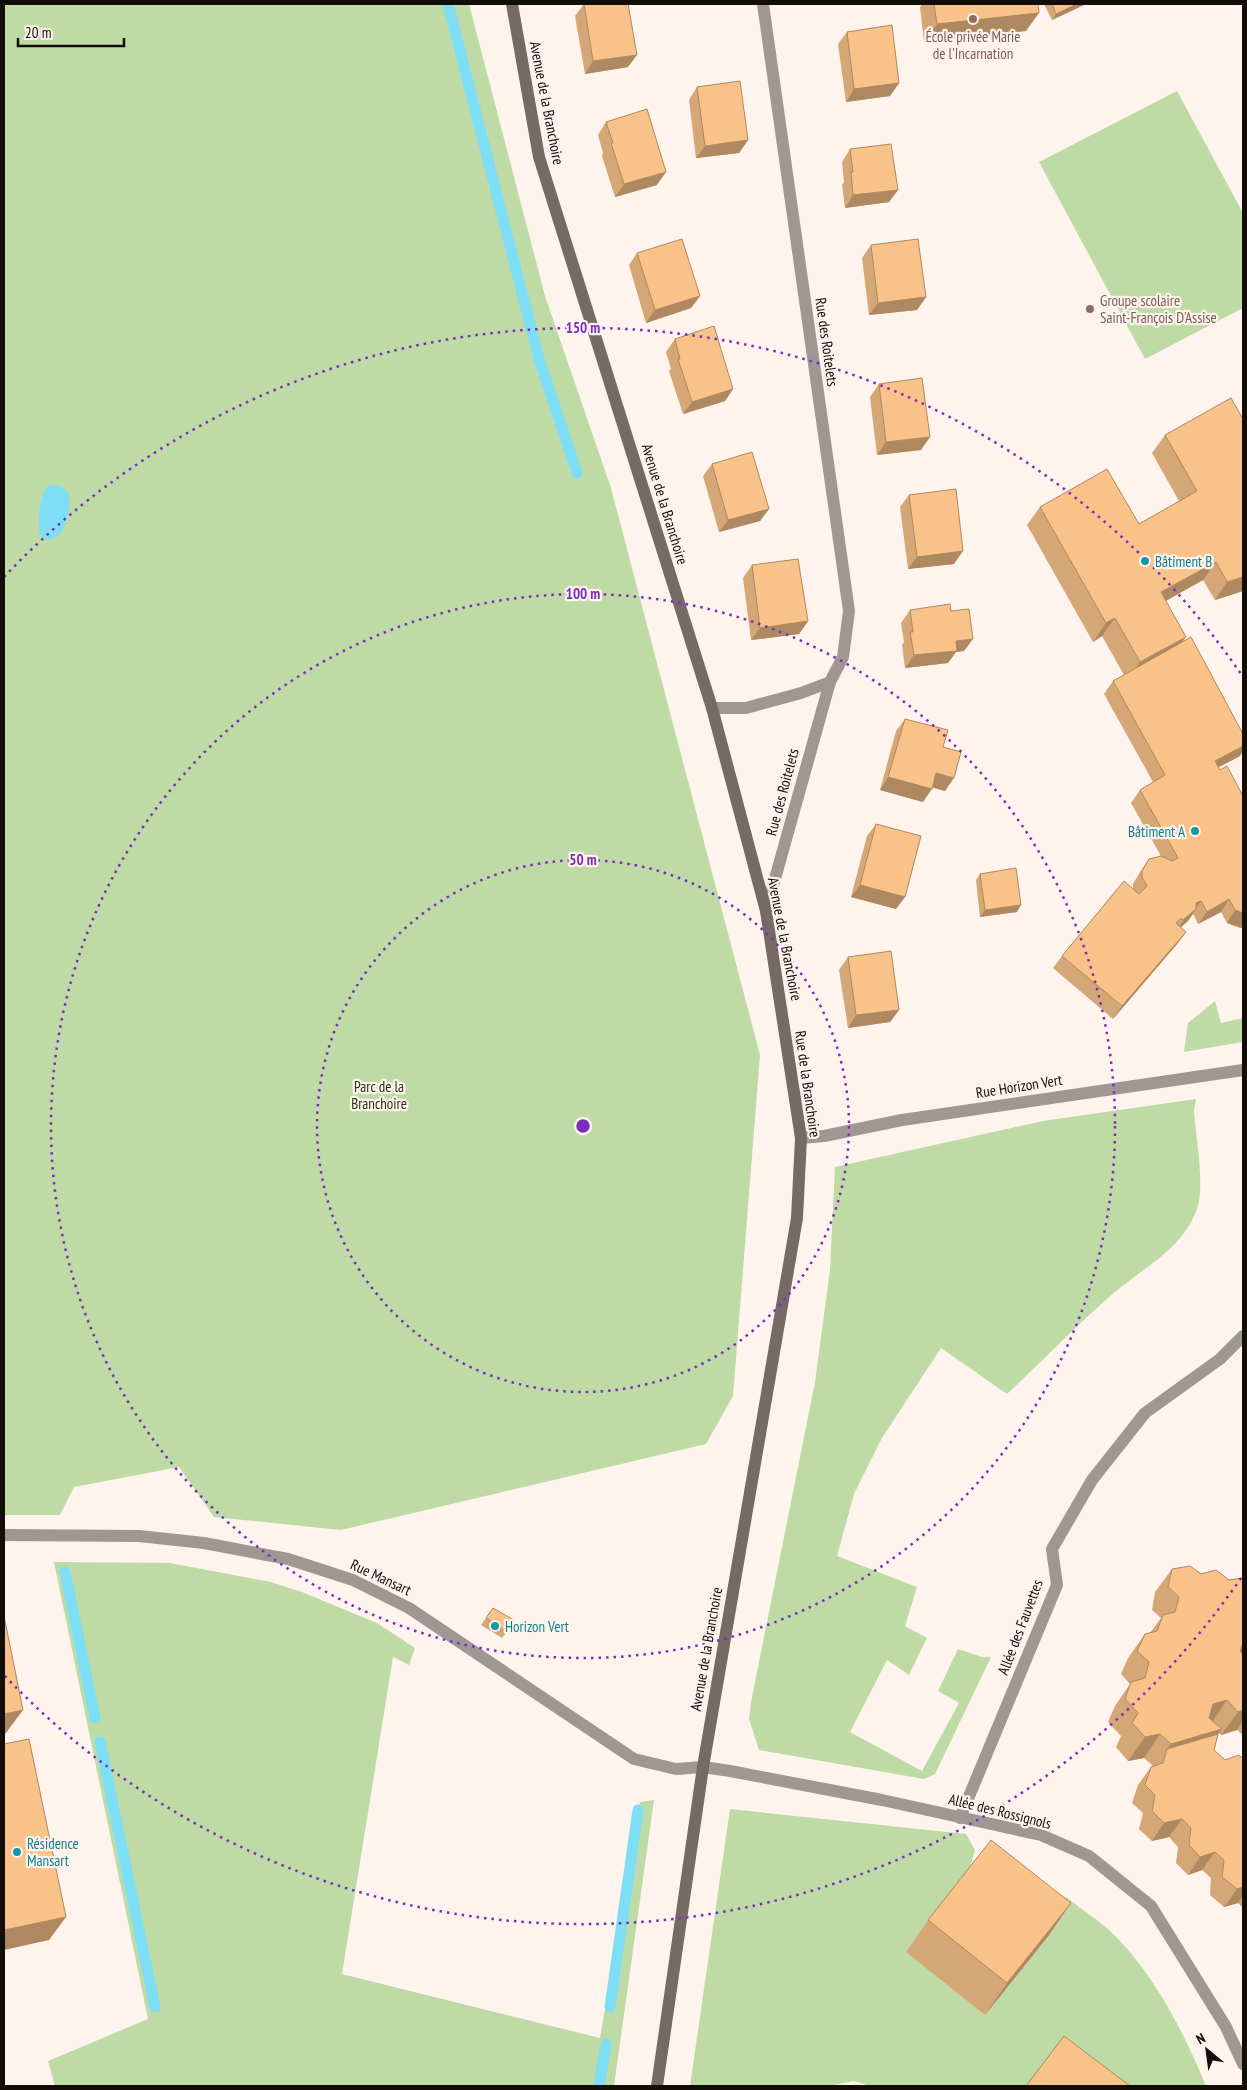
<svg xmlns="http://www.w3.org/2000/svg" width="1247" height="2090" viewBox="0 0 1247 2090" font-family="'PT Sans Narrow',sans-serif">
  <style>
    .green { fill: #bedba5 }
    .water { fill: #7edef6 }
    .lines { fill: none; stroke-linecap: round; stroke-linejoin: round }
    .stream { stroke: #7edef6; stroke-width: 11 }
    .street { stroke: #9f9793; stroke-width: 12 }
    .secondary { stroke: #766a65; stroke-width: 12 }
    .wall { fill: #d6a776 }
    .shaded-wall { fill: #ae8860 }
    .building { fill: #f9c289; stroke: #ae8860 }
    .ring { fill: none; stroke: #7b2cbf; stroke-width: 2.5; stroke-dasharray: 2.5 5 }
    .education-dot { fill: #8d6e63; stroke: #fef3ed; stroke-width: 2 }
    .culture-dot { fill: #0f9aa8; stroke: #fef3ed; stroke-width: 2 }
    .labels { text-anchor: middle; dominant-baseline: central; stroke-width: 4.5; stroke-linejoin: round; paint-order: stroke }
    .education-label { font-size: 15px; fill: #785e54; stroke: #fef3ed }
    .street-label { font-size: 15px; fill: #130d0a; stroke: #fef3ed }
    .culture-label { font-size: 15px; fill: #0d838f; stroke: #fef3ed; text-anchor: start }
    .park-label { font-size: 15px; fill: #253513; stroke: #fef3ed }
    .centre { fill: #7b2cbf; stroke: #fef3ed; stroke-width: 2.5 }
    .ring-label { font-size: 15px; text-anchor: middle; font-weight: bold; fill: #7b2cbf; stroke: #fef3ed; stroke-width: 4.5; stroke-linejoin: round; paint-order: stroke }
  </style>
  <rect width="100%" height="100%" fill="#fef3ed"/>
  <g class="green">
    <path d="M4,4h465l76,292 66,192 149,567 -27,341 -27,48 -365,86 -127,-13 -35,-50 -105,20 -14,28h-56z"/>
    <path d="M1177,91l66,122v95l-98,51 -106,-197z"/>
    <path d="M1215,1001l6,22 22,-5v24l-59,10 4,-29z"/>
    <path d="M1196,1099l-2,12c2,26 11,75 3,98 -15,42 -57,60 -88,88 -35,31 -68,65 -102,97l-66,-46 -59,90 -28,56 -17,62 80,31 -12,39 22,12 -18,37 -22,-15 -37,72 72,39 37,-68 -21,-12 20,-42 24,8h9l-56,117 -11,5 -165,-29 -10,-31 2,-17 64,-320 15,-112 5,-103 208,-46z"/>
    <path d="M54,1562l116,1 101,19 31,10 75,31 38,25 -6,17 -16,-8 -51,317 258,64 40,-236 14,-2 -40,286h-559l-7,-25 100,-42z"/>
    <path d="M730,1809l236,25 9,16 -6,21 80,64 17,-38c14,11 29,21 43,33 43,40 75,102 97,156h-336l-16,-5 -20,4 -144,1z"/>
  </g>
  <path class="water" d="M48,485c23,0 23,10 20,28 -1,7 -4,17 -9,22 -3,2 -8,3 -11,5l-8,-4c-3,-17 -1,-37 8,-51z"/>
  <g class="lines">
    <g class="stream">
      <path d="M448,4l91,355 38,114"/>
      <path d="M65,1572l30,146"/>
      <path d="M100,1742l55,265"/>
      <path d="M610,2007l28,-197"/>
      <path d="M599,2086l7,-42"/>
    </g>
    <g class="street">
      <path d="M712,708h34l55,-15 29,-11 13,-25 6,-46 -86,-607"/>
      <path d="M766,911l64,-229"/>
      <path d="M801,1138l23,-2 78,-16 341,-50"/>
      <path d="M4,1535l135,1 65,7 84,16 65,21 56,28 225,151 42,10 27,-2 27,4 152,29 159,35 48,21 62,50 75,121 17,37"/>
      <path d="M960,1818l97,-233 -5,-36 40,-69 53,-67 75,-54 23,-23"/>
    </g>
    <path class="secondary" d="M512,4l27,153 173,551 54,203 35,227 -4,80 -94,549 -46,319"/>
  </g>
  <g class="wall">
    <path d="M584,4l44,63 -43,7 -10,-58z"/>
    <path d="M922,4h116l-12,27 -102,11 -4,-35z"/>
    <path d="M1044,4h42l-34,16z"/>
    <path d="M847,32l52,51 -9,13 -44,6 -8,-58z"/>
    <path d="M697,87l51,53 -9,13 -43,5 -7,-58z"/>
    <path d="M606,122l51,63 -42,12 -13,-41 1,-3 -5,-18z"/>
    <path d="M850,149l48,41 -9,12 -44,6 -3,-23 2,-3 -2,-20z"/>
    <path d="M871,245l55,52 -9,13 -48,5 -7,-57z"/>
    <path d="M637,253l63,43 -9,12 -45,15 -17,-58z"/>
    <path d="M675,339l58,50 -8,12 -42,13 -14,-43 2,-2 -5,-17z"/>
    <path d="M879,384l42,66 -44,5 -7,-58z"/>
    <path d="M1243,419v172l-28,9 -12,-20 -38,21 17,42 58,113 -22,11 23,161 -14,-5 -6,-11 -23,12 -5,-10 -5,7 -7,6 5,5 -9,12 -64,75 -60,-51 9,-12 71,-67v-5l7,-12 9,-13 12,-3 -30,-53 9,-13 13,-8 -49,-88 9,-13 11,-6 -22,-39 -9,6 -66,-117 13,-18 99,17 40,-23 -27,-48 13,-18z"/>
    <path d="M712,464l57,45 -9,12 -41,11 -16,-56z"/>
    <path d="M909,495l45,69 -46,5 -8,-62z"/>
    <path d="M752,565l56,56 -9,13 -48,6 -8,-62z"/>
    <path d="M910,610l41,1 13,40 -8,1 -8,11 -43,5 -3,-23 2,-3 -3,-19z"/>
    <path d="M905,719l38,28 2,44 -13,-4 -9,15 -43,-12 16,-59z"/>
    <path d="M876,824l20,85 -45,-12 16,-61z"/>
    <path d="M980,874l37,38 -37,5 -4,-37z"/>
    <path d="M848,957l51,53 -9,12 -42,6 -9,-58z"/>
    <path d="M1172,1569l29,5 28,6 14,-2v157l-6,-5 -16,5 -2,-2 -1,1 -4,16 11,10 18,-1v149l-5,-5 -14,4 -14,-12 1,-17 -9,-8 -14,5 -12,-12 2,-16 -9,-10 -17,4 -13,-12 4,-16 -11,-10 6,-18 13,-18 2,-1 -9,-8 -16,3 -12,-14 5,-11 -13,-14 7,-16 15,-22 -9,-10 7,-16 17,-24 5,-1 11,-15 -9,-8 3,-18z"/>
    <path d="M493,1608l14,24 -5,6 -21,-13z"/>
    <path d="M928,1920l121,15 -64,80 -79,-63z"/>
  </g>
  <g class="shaded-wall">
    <path d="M1077,4h9l-34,16 4,-6z"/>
    <path d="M1039,13l-13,18 -102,11 13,-18z"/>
    <path d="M637,55l-9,12 -43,7 8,-13z"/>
    <path d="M899,83l-9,13 -44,6 8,-13z"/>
    <path d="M748,140l-9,13 -43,5 9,-12z"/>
    <path d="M666,172l-9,13 -42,12 9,-13z"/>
    <path d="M898,190l-9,12 -44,6 8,-13z"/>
    <path d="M700,296l-9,12 -45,15 9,-13z"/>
    <path d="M926,297l-9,13 -48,5 9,-12z"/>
    <path d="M733,389l-8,12 -42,13 9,-12z"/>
    <path d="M930,437l-9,13 -44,5 9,-13z"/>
    <path d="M769,509l-9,12 -41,11 9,-12z"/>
    <path d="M963,551l-9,13 -46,5 9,-12z"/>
    <path d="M1216,562l-13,18 -55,31 13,-19z"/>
    <path d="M1243,577v14l-28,9 12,-18z"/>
    <path d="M1115,618l-13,18 -9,6 13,-19z"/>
    <path d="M808,621l-9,13 -48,6 9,-12z"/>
    <path d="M1186,637l-13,18 -46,25 13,-18z"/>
    <path d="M973,639l-9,12 -8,1 -8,11 -43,5 9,-13 42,-14z"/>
    <path d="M1243,746v5l-3,5 -34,18 9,-13z"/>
    <path d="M936,773l18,5 -9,13 -18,-5z"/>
    <path d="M888,777l44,12 -9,13 -43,-12z"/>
    <path d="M860,885l45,12 -9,12 -45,-12z"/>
    <path d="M1229,899l-8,13 -23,12 9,-12z"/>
    <path d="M1201,901l-13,20 -14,12 22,-30z"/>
    <path d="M1021,905l-4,7 -37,5 5,-7z"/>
    <path d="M1235,910l8,3v14l-2,1 -14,-5z"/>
    <path d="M1186,932l-9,12 -64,75 9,-13z"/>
    <path d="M899,1010l-9,12 -42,6 8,-13z"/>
    <path d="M1243,1640v14l-1,2 -12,4z"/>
    <path d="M1227,1700l-16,24 -14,3 16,-23z"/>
    <path d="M23,1710l-17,23 -2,1v-20z"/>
    <path d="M1243,1710v11l-6,9 -16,5 17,-23z"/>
    <path d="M1222,1729l-17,24 -42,10 4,-14 4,-5z"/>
    <path d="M1160,1734l-16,24 -16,3 17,-24z"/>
    <path d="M1182,1819l-13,18 -17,4 12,-18z"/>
    <path d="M1215,1852l-13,18 -14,5 12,-18z"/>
    <path d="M1243,1887v9l-5,7 -14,4 13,-18z"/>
    <path d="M1071,1903l-22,32 -64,80 22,-32z"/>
    <path d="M66,1917l-17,23 -45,10v-20z"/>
  </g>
  <g class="building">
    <path d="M584,4h44l9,51 -44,6z"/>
    <path d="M934,4h104l1,9 -102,11z"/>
    <path d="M1052,4h25l-21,10z"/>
    <path d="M892,25l7,58 -45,6 -7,-57z"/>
    <path d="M740,81l8,59 -43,6 -8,-59z"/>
    <path d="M647,109l19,63 -42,12 -13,-41h2l-7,-21z"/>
    <path d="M891,144l7,46 -45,5 -2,-23h2l-3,-23z"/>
    <path d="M682,239l18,57 -45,14 -18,-57z"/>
    <path d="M918,239l8,58 -48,6 -7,-58z"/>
    <path d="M714,326l19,63 -41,13 -14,-43h2l-5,-20z"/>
    <path d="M922,378l8,59 -44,5 -7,-58z"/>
    <path d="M1231,398l12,21v158l-16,5 -11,-20 -55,30 25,45 -46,25 -25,-44 -9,5 -66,-116 67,-38 32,55 58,-33 -32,-56z"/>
    <path d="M752,452l17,57 -41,11 -16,-56z"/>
    <path d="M956,489l7,62 -46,6 -8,-62z"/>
    <path d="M798,559l10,62 -48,7 -8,-63z"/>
    <path d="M950,604l1,7 18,-2 4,30 -17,2 1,10 -43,4 -4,-23h3l-3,-22z"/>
    <path d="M1191,637l52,97v12l-28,15 5,9 7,-4 16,30v117l-8,-3 -6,-11 -22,13 -6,-11 -5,2v6l-13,11 -2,-2 -5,5 10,9 -64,74 -60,-50 62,-75 15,13 8,-8 -5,-9v-6l7,-12 12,-3 11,5 6,-3 -38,-68 25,-15 -52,-94z"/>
    <path d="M905,719l43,11 -5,17 18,5 -7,26 -18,-5 -4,16 -44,-12z"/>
    <path d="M876,824l45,12 -16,61 -45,-12z"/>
    <path d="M1016,868l5,37 -36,5 -5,-36z"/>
    <path d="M891,951l8,59 -43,5 -8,-58z"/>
    <path d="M1190,1566l11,8 15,-4 13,10 14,-2v65l-3,8 3,4v55l-5,2 -11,-12 -14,4 -4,14 13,11 -51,15 -11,-10 -15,3 -13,-14 6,-10 -13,-14 6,-17 14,-4 4,-16 -12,-11 8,-17 12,-3 6,-16 12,-3 4,-15 -11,-10 4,-18z"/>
    <path d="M493,1608l21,12 -7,12 -21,-14z"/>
    <path d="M4,1616l19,94 -19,4z"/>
    <path d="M1218,1734l-4,16 11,10 14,-5 4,4v128l-6,2 -15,-12 2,-17 -9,-8 -15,5 -11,-12 2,-17 -9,-9 -18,4 -12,-12 3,-16 -10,-10 6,-18 12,-4 4,-14z"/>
    <path d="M29,1739l37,178 -62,13v-186z"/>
    <path d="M991,1840l80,63 -64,80 -79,-63z"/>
    <path d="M1064,2036l66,50h-104z"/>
  </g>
  <g class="ring">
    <circle cx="583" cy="1126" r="266"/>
    <circle cx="583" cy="1126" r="532"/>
    <path d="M1241 1578A798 798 0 0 1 4 1675M4 577A798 798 0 0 1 1241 674"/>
  </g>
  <g class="education-dot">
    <circle cx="973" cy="19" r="5"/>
    <circle cx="1090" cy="309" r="5"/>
  </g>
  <g class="culture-dot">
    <circle cx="1145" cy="561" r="5"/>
    <circle cx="1195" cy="831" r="5"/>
    <circle cx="495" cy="1626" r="5"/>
    <circle cx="17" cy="1852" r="5"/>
  </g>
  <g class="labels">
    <g class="education-label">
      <text x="973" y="36">École privée Marie<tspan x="973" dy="17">de l'Incarnation</tspan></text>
      <text x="1100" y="300" text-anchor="start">Groupe scolaire<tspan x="1100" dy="17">Saint-François D'Assise</tspan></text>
    </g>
    <g class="street-label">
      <text transform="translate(547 103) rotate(79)">Avenue de la Branchoire</text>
      <text transform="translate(827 342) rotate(82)">Rue des Roitelets</text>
      <text transform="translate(665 504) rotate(73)">Avenue de la Branchoire</text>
      <text transform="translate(782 792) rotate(-75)">Rue des Roitelets</text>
      <text transform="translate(785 939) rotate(79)">Avenue de la Branchoire</text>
      <text transform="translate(808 1084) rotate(82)">Rue de la Branchoire</text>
      <text transform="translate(1019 1086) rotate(-9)">Rue Horizon Vert</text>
      <text transform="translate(381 1577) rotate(25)">Rue Mansart</text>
      <text transform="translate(1020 1627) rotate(-69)">Allée des Fauvettes</text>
      <text transform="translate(706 1649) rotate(-80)">Avenue de la Branchoire</text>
      <text transform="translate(1000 1811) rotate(14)">Allée des Rossignols</text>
    </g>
    <g class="culture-label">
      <text x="1155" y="561">Bâtiment B</text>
      <text x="1185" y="831" text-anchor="end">Bâtiment A</text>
      <text x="505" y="1626">Horizon Vert</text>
      <text x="27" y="1843">Résidence<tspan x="27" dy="17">Mansart</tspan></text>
    </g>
    <g class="park-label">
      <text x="379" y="1086">Parc de la<tspan x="379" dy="17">Branchoire</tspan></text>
    </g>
  </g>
  <circle cx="583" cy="1126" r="8" class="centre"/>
  <g class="ring-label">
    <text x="583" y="333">150 m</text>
    <text x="583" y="599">100 m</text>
    <text x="583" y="865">50 m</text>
  </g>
  <rect width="1247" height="2090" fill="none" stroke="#130d0a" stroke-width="10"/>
  <g transform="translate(1207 2050) rotate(331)" stroke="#fef3ed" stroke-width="4" paint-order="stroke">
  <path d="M0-4L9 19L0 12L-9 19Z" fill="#130d0a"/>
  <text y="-8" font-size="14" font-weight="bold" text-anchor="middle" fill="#130d0a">N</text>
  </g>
  <path d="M18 38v8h106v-8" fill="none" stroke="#130d0a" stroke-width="2.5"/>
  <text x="25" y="38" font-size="15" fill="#130d0a" stroke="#fef3ed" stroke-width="4" paint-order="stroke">20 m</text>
</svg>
